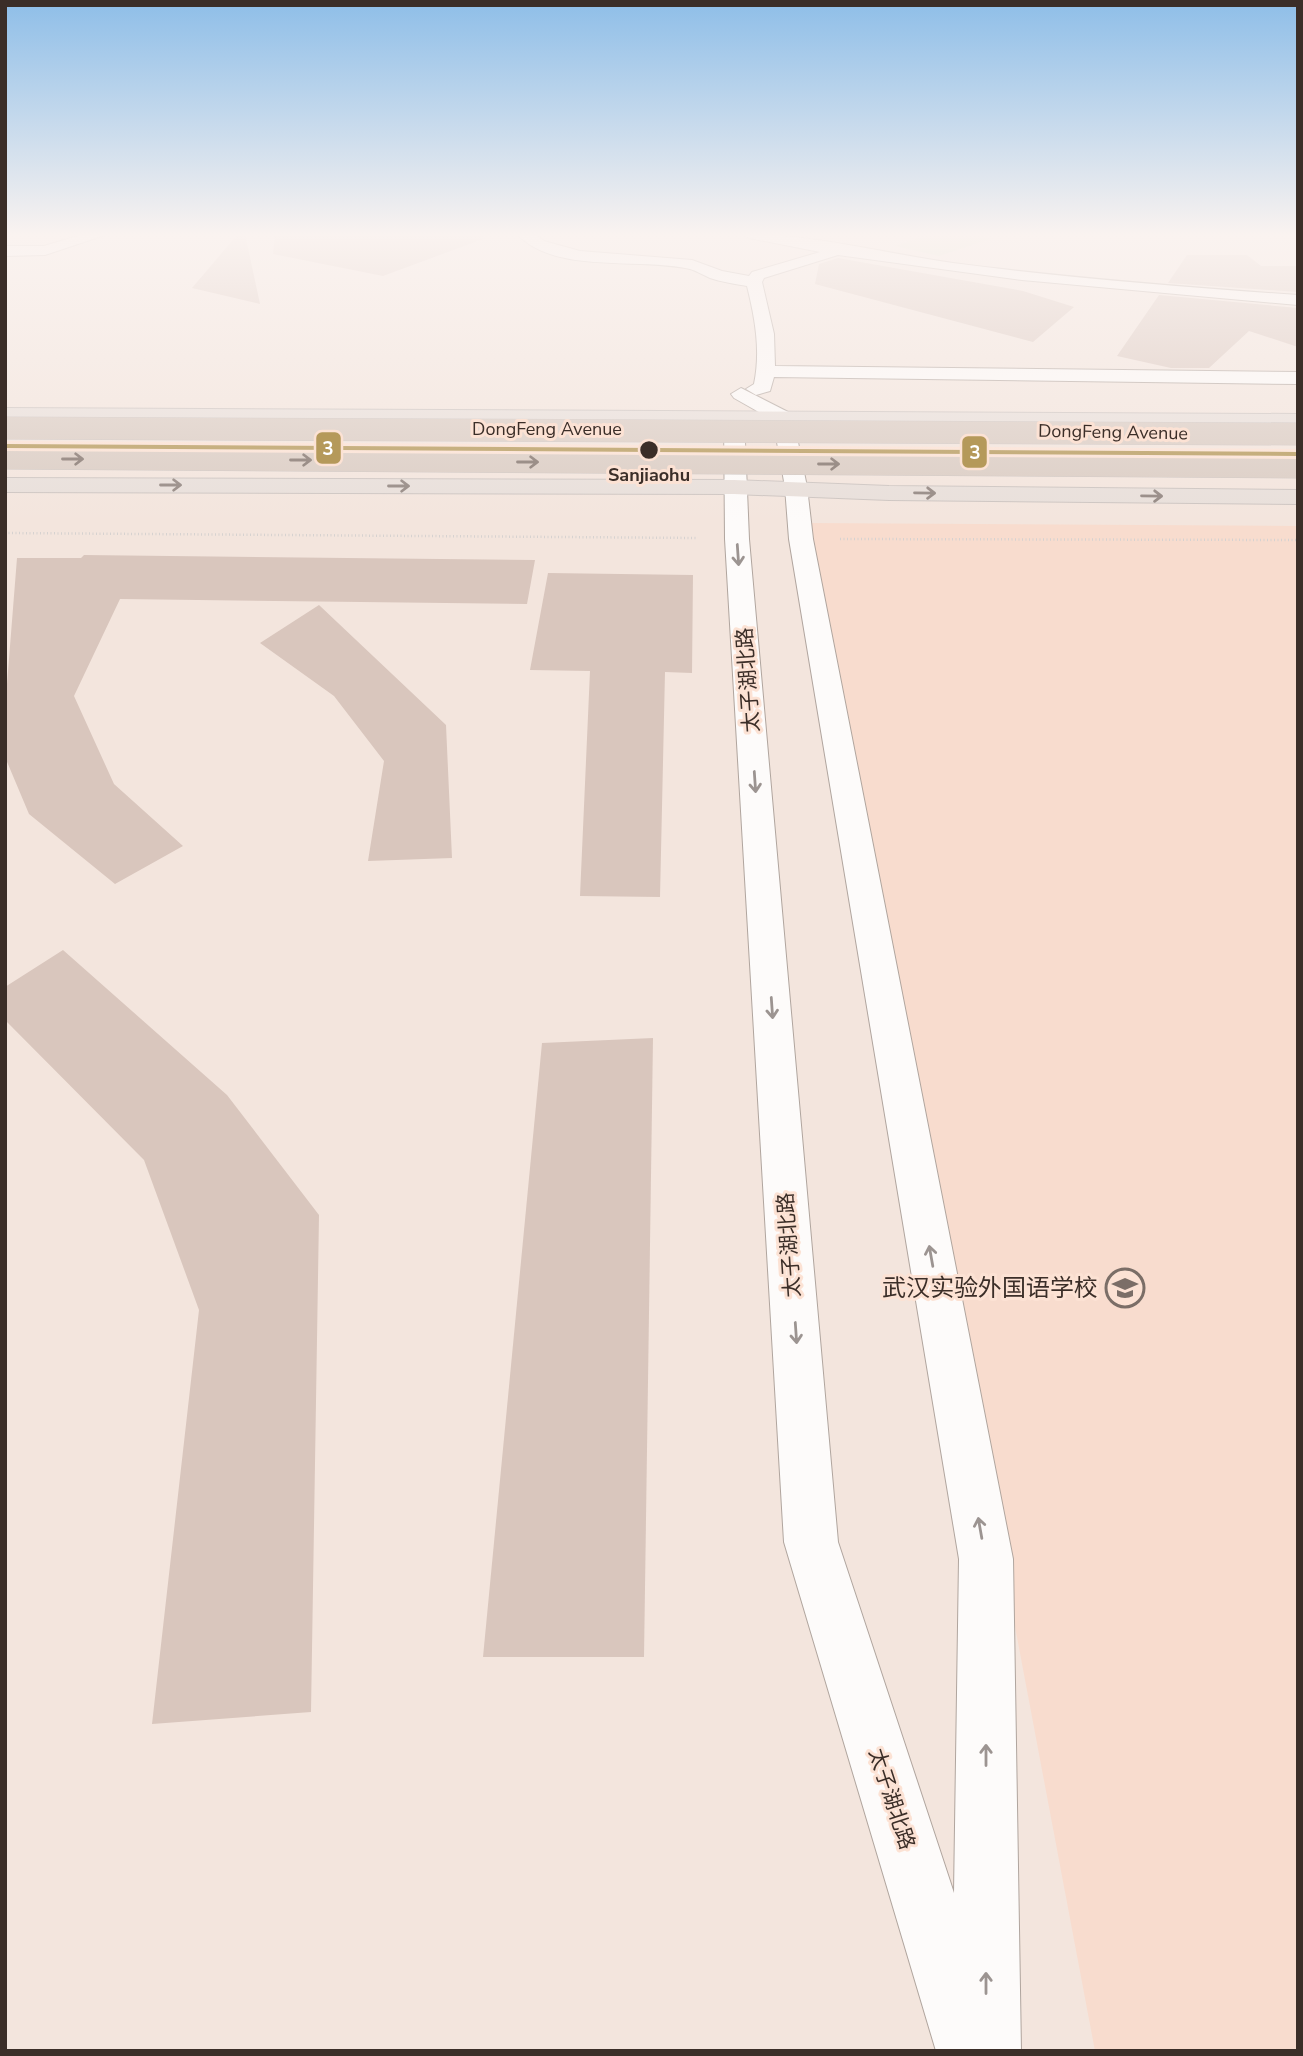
<svg xmlns="http://www.w3.org/2000/svg" width="1303" height="2056" viewBox="0 0 1303 2056" font-family="'Nunito Sans','Noto Sans SC',sans-serif">
  <style>
    .built { fill: #f8dcce }
    .green { fill: #dce4ca }
    .building { fill: #d9c6bd }
    .lines { fill: none; stroke-linecap: round; stroke-linejoin: round }
    .street-casing { stroke: #b0a59e; stroke-width: 2 }
    .secondary-casing { stroke: #b0a59e; stroke-width: 2 }
    .primary-casing { stroke: #ccc4c0; stroke-width: 2 }
    .path { stroke: #d6d2d0; stroke-width: 2.5; stroke-dasharray: 1 2.5; stroke-linecap: butt }
    .street { fill: #fdfbfa; fill-rule: evenodd }
    .secondary { fill: #fdfbfa; fill-rule: evenodd }
    .primary { fill: #e8dfda; fill-rule: evenodd }
    .highway-bridge-casing { stroke: #ccc4c0; stroke-width: 23; stroke-linecap: butt }
    .highway-bridge { stroke: #daccc3; stroke-width: 22 }
    .metro-1-casing { stroke: #fce2d4; stroke-width: 6 }
    .metro-1 { fill: #b5995a; fill-rule: evenodd }
    .oneway { stroke: #83756e }
    .oneway2 { stroke: #928681 }
    .oneway3 { stroke: #9c9491 }
    .stop-dot { fill: #3b2e28; stroke: #fce2d4; stroke-width: 2.5 }
    .labels { text-anchor: middle; dominant-baseline: central; stroke-width: 6; stroke-linejoin: round; paint-order: stroke }
    .far-street-label { font-size: 18px; fill: #3b2e28; stroke: #fce2d4 }
    .far-stop-label { font-size: 18px; font-weight: bold; fill: #3b2e28; stroke: #fce2d4 }
    .street-label { font-size: 21px; fill: #3b2e28; stroke: #fce2d4 }
    .near-poi-label { font-size: 24px; fill: #3b2e28; stroke: #fce2d4; text-anchor: end }
    .line-badge { stroke: #fce2d4; stroke-width: 2.5 }
    .badge-label { font-size: 19px; text-anchor: middle; font-weight: bold; fill: #fff }
  </style>
  <rect width="100%" height="100%" fill="#f3e5dd"/>
  <path class="built" d="M807,523l491,3v1525h-203z"/>
  <path class="green" d="M930,234h42l18,5 -51,17 -44,-10z"/>
  <g class="building">
    <path d="M238,234h7l15,70 -68,-16z"/>
    <path d="M275,234h208v5l-100,37 -110,-22z"/>
    <path d="M1187,255h60l14,11h37v26l-130,-9z"/>
    <path d="M838,258l185,33 51,16 -41,35 -218,-58 4,-20z"/>
    <path d="M1159,295l139,13v39l-49,-16 -40,37h-38l-54,-12z"/>
    <path d="M84,555l451,5 -8,44 -407,-5 -46,97 40,88 69,62 -68,38 -86,-70 -24,-57v-48l12,-151h64z"/>
    <path d="M548,573l145,2 -1,98 -27,-1 -5,225 -80,-1 10,-225 -60,-1z"/>
    <path d="M319,605l127,120 6,133 -84,3 16,-100 -50,-65 -74,-53z"/>
    <path d="M63,950l164,145 92,120 -8,497 -159,12 47,-414 -55,-150 -139,-140v-33z"/>
    <path d="M653,1038l-9,619h-161l59,-614z"/>
  </g>
  <g class="lines">
    <defs>
      <g id="street">
        <path d="M84,234h24l-63,21 -40,1v-10h39z"/>
        <path d="M517,234h18l9,7 36,10 112,9 30,11 27,5 3,-4 68,-20 -71,-14 -7,-4c70,0 141,19 211,29 114,15 230,24 345,32v10l-276,-25 -184,-25 -74,23 -2,4 12,52 1,32 523,6v12l-524,-7 -4,14 -14,4 -10,-6 8,-5c7,-33 1,-66 -7,-98 -12,-2 -25,-4 -37,-8 -7,-3 -13,-7 -20,-9 -50,-12 -135,6 -173,-35z"/>
      </g>
      <path id="secondary" d="M741,388l49,25 3,4 14,70 6,52 200,1020 8,492h-85l-152,-509 -59,-1003 -1,-122 3,-4h14l3,4 5,122 89,1003 116,351 5,-334 -170,-1020 -4,-52 -12,-67 -39,-22 -3,-4z"/>
      <g id="primary">
        <path d="M5,408l1293,6v12l-1293,-6z"/>
        <path d="M5,478l729,2 155,6 409,4v14l-409,-4 -155,-6 -729,-2z"/>
      </g>
    </defs>
    <use href="#street" class="street-casing"/>
    <use href="#secondary" class="secondary-casing"/>
    <use href="#primary" class="primary-casing"/>
    <g class="path">
      <path d="M5,533l693,5"/>
      <path d="M840,539l458,1"/>
    </g>
    <use href="#street" class="street"/>
    <use href="#secondary" class="secondary"/>
    <use href="#primary" class="primary"/>
    <defs>
      <g id="highway-bridge">
        <path d="M5,428l1293,6"/>
        <path d="M5,458l1293,9"/>
      </g>
    </defs>
    <use href="#highway-bridge" class="highway-bridge-casing"/>
    <use href="#highway-bridge" class="highway-bridge"/>
    <defs>
      <path id="metro-1" d="M5,444l1293,8v4l-1293,-8z"/>
    </defs>
    <use href="#metro-1" class="metro-1-casing"/>
    <use href="#metro-1" class="metro-1"/>
  </g>
  <defs><path id="oneway-shaft" d="M-6 0H5M1.5-3L5.5 0L1.5 3" fill="none" stroke-width="1.6" stroke-linecap="round" stroke-linejoin="round" transform="scale(1.75)"/></defs>
  <g class="oneway">
    <use href="#oneway-shaft" transform="translate(73 459)"/>
    <use href="#oneway-shaft" transform="translate(301 460)"/>
    <use href="#oneway-shaft" transform="translate(528 462)"/>
    <use href="#oneway-shaft" transform="translate(829 464)"/>
  </g>
  <g class="oneway2">
    <use href="#oneway-shaft" transform="translate(171 485)"/>
    <use href="#oneway-shaft" transform="translate(399 486)"/>
    <use href="#oneway-shaft" transform="translate(925 493) rotate(1)"/>
    <use href="#oneway-shaft" transform="translate(1152 496) rotate(1)"/>
  </g>
  <g class="oneway3">
    <use href="#oneway-shaft" transform="translate(738 555) rotate(86)"/>
    <use href="#oneway-shaft" transform="translate(755 782) rotate(86)"/>
    <use href="#oneway-shaft" transform="translate(772 1008) rotate(86)"/>
    <use href="#oneway-shaft" transform="translate(931 1256) rotate(-100)"/>
    <use href="#oneway-shaft" transform="translate(796 1333) rotate(86)"/>
    <use href="#oneway-shaft" transform="translate(980 1528) rotate(-100)"/>
    <use href="#oneway-shaft" transform="translate(986 1755) rotate(-90)"/>
    <use href="#oneway-shaft" transform="translate(986 1983) rotate(-90)"/>
  </g>
  <linearGradient id="sky" x2="0" y2="1"><stop stop-color="#8ebee8"/><stop offset="0.45" stop-color="#faf3f0"/><stop offset="1" stop-color="#faf3f0" stop-opacity="0"/></linearGradient>
  <rect width="1303" height="522" fill="url(#sky)"/>
  <defs>
    <symbol id="school-ring" viewBox="-11 -11 22 22"><circle r="9.5" fill="#fce2d4" stroke="#7b6e67" stroke-width="1.5"/><path d="M0-5L7-2L0 1L-7-2ZM-4 1L0 2.5L4 1V4Q0 6-4 4Z" fill="#7b6e67"/></symbol>
  </defs>
  <g fill-rule="evenodd">
    <use href="#school-ring" x="1103" y="1266" width="44" height="44"/>
  </g>
  <circle class="stop-dot" cx="649" cy="450" r="10"/>
  <g class="labels">
    <g class="far-street-label">
      <text x="547" y="429">DongFeng Avenue</text>
      <text transform="translate(1113 432) rotate(1)">DongFeng Avenue</text>
    </g>
    <g class="far-stop-label">
      <text x="649" y="475">Sanjiaohu</text>
    </g>
    <g class="street-label">
      <text transform="translate(748 680) rotate(-94)">太子湖北路</text>
      <text transform="translate(789 1245) rotate(-94)">太子湖北路</text>
      <text transform="translate(892 1799) rotate(72)">太子湖北路</text>
    </g>
    <g class="near-poi-label">
      <text x="1098" y="1288">武汉实验外国语学校</text>
    </g>
  </g>
  <g class="line-badge">
    <rect x="315" y="431" width="27" height="34" rx="7" fill="#b5995a"/>
    <rect x="961" y="435" width="27" height="34" rx="7" fill="#b5995a"/>
  </g>
  <g class="badge-label">
    <text x="328" y="455">3</text>
    <text x="975" y="459">3</text>
  </g>
  <rect width="1303" height="2056" fill="none" stroke="#3b2e28" stroke-width="14"/>
</svg>
